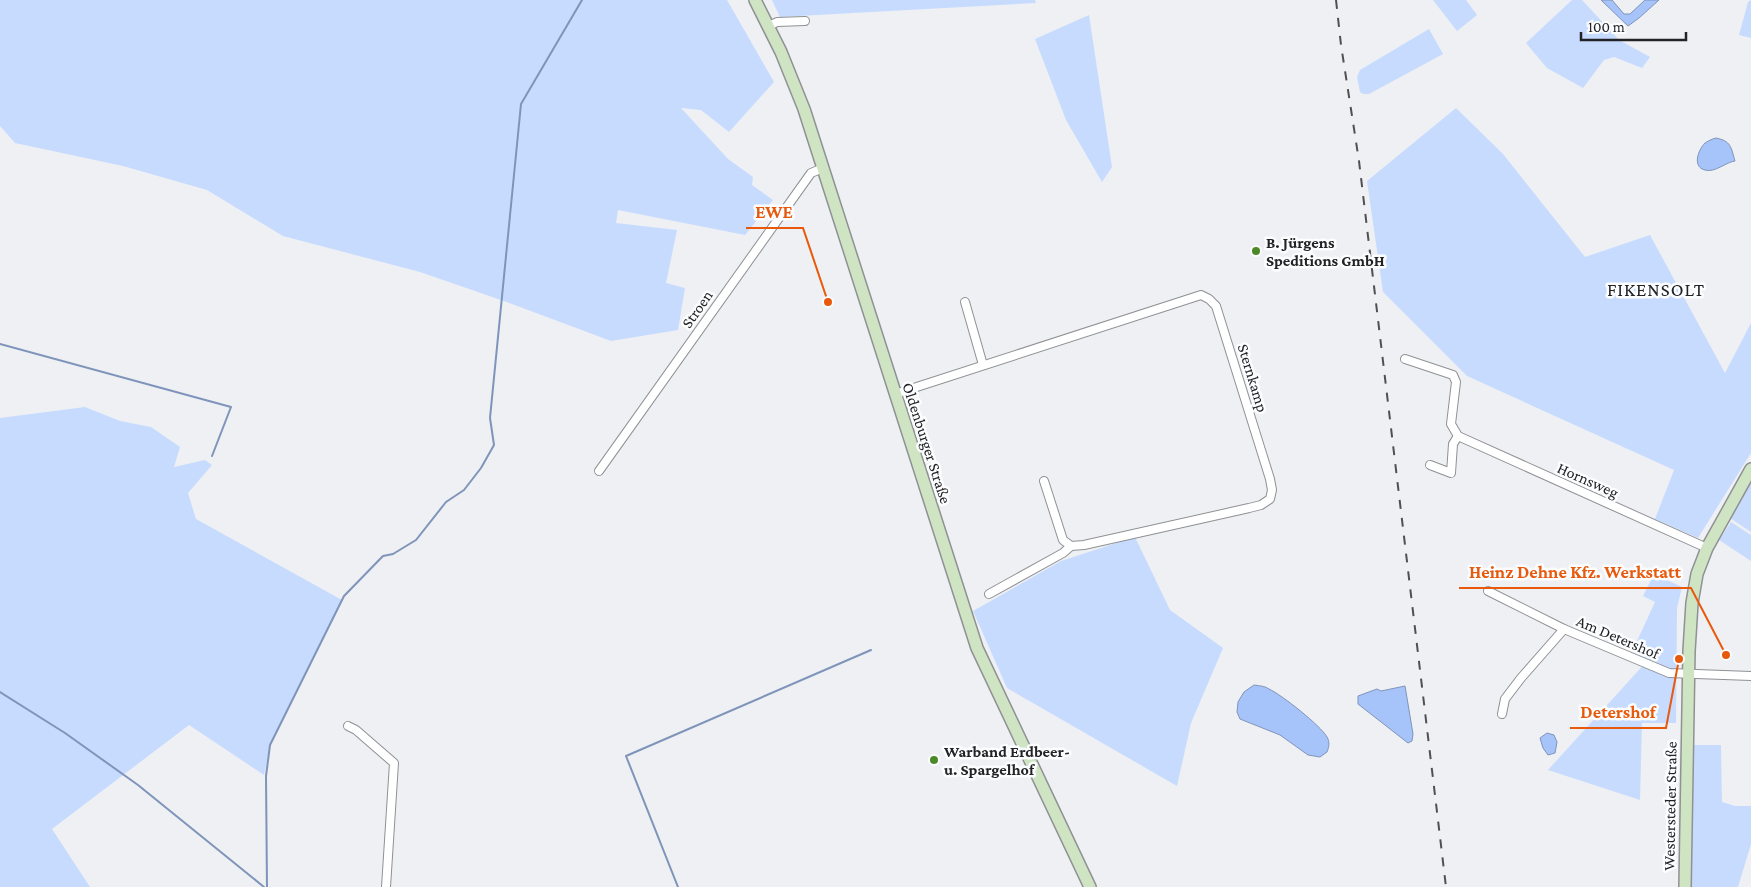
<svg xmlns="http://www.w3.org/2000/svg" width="1751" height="887" viewBox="0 0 1751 887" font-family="'Crimson Pro',serif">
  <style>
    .green { fill: #c7dbff }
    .water { fill: #a6c4fa; stroke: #7f94ba }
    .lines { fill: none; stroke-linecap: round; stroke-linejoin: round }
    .stream { stroke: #7f94ba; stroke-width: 2 }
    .minor-casing { stroke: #8f9194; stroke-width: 10 }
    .secondary-casing { stroke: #8f9194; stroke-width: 14 }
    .minor { stroke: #fff; stroke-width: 8 }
    .secondary { stroke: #cfe4c3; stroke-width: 11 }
    .rail { stroke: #505052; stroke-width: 2; stroke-dasharray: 9 9; stroke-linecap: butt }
    .poi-dot { fill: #4b8827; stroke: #fcfdff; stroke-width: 2 }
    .labels { text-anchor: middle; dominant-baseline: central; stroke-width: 5; stroke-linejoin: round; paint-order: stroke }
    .poi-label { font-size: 16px; font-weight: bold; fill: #232325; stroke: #fcfdff; text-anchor: start }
    .street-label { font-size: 16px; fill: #232325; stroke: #fcfdff }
    .quarter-label { font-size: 19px; letter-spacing: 1px; fill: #232325; stroke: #fcfdff }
    .leader { fill: none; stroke: #e8590c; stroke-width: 2 }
    .callout-dot { fill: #e8590c; stroke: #fcfdff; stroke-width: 2 }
    .callout-label { font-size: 18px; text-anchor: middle; font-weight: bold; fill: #e8590c; stroke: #fcfdff; stroke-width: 5; stroke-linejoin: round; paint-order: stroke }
  </style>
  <rect width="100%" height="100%" fill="#eef0f3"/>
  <g class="green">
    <path d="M0,0h727l47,82 -45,50 -28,-22 -20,-2 47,51 25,18 -1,8 21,15 -28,35 -127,-25 -2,13 61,7 -11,53 19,5 -7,42 -67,11 -110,-41 -81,-28 -137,-36 -76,-46 -84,-24 -108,-23 -15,-17z"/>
    <path d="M772,0h263l1,3 -256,14z"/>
    <path d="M1433,0h33l11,15 -20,16z"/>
    <path d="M1572,0h10l37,40 31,17 -8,11 -28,-11 -10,3 -21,28 -36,-20 -21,-25z"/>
    <path d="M1751,0v38l-12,-3 9,-33z"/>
    <path d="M1089,15l23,152 -10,15 -36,-62 -31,-81z"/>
    <path d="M1429,29l14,25 -74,40h-6l-3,-2 -3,-15 3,-7z"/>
    <path d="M1456,108l47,46 82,103 65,-22 75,138 26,-50v130l-53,85 -43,-19 19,-49 -207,-94 -84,-84 -16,-111z"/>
    <path d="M85,407l35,14 31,6 29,20 -6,20 31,-7 7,5 -24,28 8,26 146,81 -72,145 -6,30 -75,-50 -137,104 38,58h-90v-469z"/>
    <path d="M1751,481v51l-21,-14z"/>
    <path d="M1731,522l20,13v26l-32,-21z"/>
    <path d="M1135,537l35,73 53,38 -32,75 -14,63 -170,-98 -34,-77 88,-50z"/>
    <path d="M1654,574l28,13 -5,21 -1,115h-34l-2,77 -92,-30 100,-110 -16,-8 23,-50 -12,-6z"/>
    <path d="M1693,745h28l1,57 13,4h16v38l-13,43h-48z"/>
  </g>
  <g class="water">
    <path d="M1601,0h11l12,14h6l15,-14h14l-20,18 -11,8z"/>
    <path d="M1716,138c15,3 15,9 19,23 -9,1 -20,12 -30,9 -13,-3 -7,-20 0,-27 3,-2 7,-4 11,-5z"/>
    <path d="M1254,685c6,1 11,1 15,4 13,6 52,37 58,48 3,5 2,10 0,15l-7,5 -12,-2 -28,-20 -40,-16 -3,-7 1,-10 6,-10z"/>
    <path d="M1405,686l8,48 -1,7 -4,2 -50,-39v-8l19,-7 4,2z"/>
    <path d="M1547,733l7,2 3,7 -2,11 -7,2 -5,-7 -3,-10z"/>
  </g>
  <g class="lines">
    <g class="stream">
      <path d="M0,344l231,63 -19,49"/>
      <path d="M0,692l65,41 73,52 126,102"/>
      <path d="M267,887l-1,-111 4,-31 74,-149 39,-40 10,-2 23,-14 30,-38 18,-12 17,-22 13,-23 -4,-27 31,-314 61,-104"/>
      <path d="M678,887l-52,-131 245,-106"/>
    </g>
    <defs>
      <g id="minor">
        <path d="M769,26l8,-4 28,-1"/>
        <path d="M965,302l18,63"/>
        <path d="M1405,359l48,16 3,7 -5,42 7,12 249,112"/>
        <path d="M895,394l306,-99 8,4 7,7 54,173 2,11 -2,9 -9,6 -12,3 -165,37 -13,1 -8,-6 -19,-59"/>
        <path d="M1430,465l21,8 2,-29 5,-8"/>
        <path d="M599,471l212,-298 12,-5"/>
        <path d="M1488,591l76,38 105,44 82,3"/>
        <path d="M989,594l74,-41 8,-7"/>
        <path d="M1502,714l3,-15 16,-21 43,-49"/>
        <path d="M348,726l8,4 38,33 -8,124"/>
      </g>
      <g id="secondary">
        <path d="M755,0l26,52 23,57 173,539 113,239"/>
        <path d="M1685,887l4,-236 3,-48 5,-29 10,-26 44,-79"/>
      </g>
    </defs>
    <use href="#minor" class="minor-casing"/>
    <use href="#secondary" class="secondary-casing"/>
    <use href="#minor" class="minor"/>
    <use href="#secondary" class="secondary"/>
    <path class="rail" d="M1336,0l5,45 18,116 87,726"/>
  </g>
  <g class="poi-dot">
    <circle cx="1256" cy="251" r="5"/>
    <circle cx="934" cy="760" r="5"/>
  </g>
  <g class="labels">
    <g class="poi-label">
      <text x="1266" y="242">B. Jürgens<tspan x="1266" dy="18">Speditions GmbH</tspan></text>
      <text x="944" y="751">Warband Erdbeer-<tspan x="944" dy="18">u. Spargelhof</tspan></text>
    </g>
    <g class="street-label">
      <text transform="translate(697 309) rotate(-55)">Stroen</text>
      <text transform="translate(1253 378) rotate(73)">Sternkamp</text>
      <text transform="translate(927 443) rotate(72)">Oldenburger Straße</text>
      <text transform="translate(1588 480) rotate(24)">Hornsweg</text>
      <text transform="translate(1618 637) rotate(23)">Am Detershof</text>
      <text transform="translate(1670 806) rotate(-89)">Westersteder Straße</text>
    </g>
    <g class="quarter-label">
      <text x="1656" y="289">FIKENSOLT</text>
    </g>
  </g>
  <path class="leader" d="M828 302L803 228H746M1726 655L1691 588H1459M1679 659L1666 728H1570"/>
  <g class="callout-dot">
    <circle cx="828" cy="302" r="5"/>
    <circle cx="1726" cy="655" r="5"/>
    <circle cx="1679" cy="659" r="5"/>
  </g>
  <g class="callout-label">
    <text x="774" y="218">EWE</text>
    <text x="1575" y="578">Heinz Dehne Kfz. Werkstatt</text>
    <text x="1618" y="718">Detershof</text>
  </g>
  <path d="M1581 32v8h105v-8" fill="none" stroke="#232325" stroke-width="2.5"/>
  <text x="1588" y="32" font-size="15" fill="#232325" stroke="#fcfdff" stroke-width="4" paint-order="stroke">100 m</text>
</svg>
